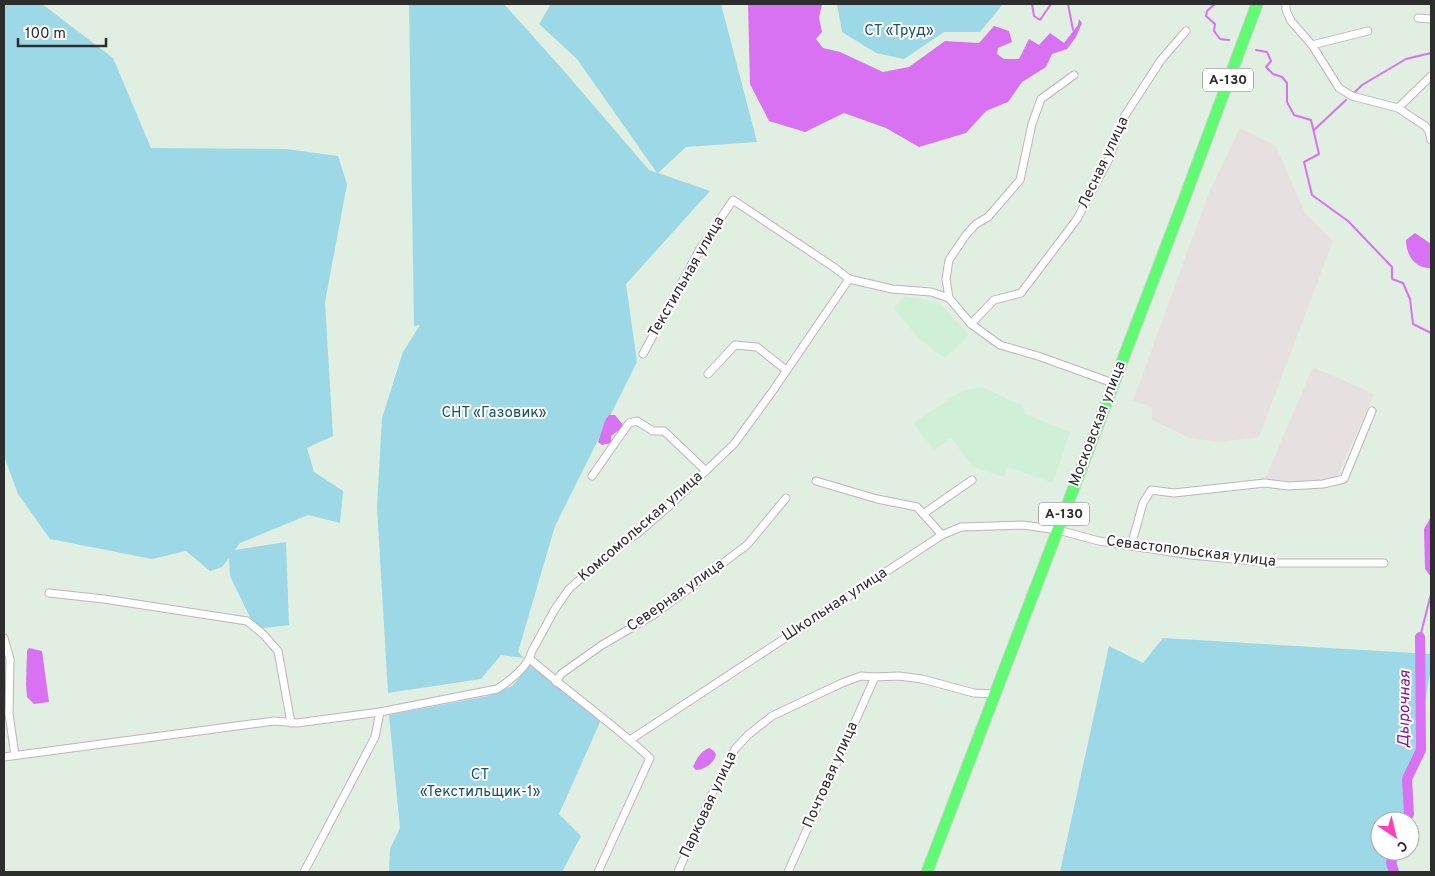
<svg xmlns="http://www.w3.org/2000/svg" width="1435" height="876" viewBox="0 0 1435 876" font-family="Overpass,sans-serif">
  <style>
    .industrial { fill: #e7e0e1 }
    .education { fill: #cff0d6 }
    .green { fill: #9cd8e6 }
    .water { fill: #d872f2 }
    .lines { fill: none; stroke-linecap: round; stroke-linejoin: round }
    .stream { stroke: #d872f2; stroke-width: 2 }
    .river { stroke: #d872f2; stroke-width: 10 }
    .minor-casing { stroke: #c1b3bc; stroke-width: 9 }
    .trunk-casing { stroke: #d1d1d1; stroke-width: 13 }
    .minor { stroke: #fff; stroke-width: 7 }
    .trunk { stroke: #60fa73; stroke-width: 11 }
    .labels { text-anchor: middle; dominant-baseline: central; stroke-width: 4; stroke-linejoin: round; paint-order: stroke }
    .shield { fill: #fff; stroke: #6c6c6c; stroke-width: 1 }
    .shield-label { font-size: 14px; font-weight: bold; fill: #2d2d2d }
    .park-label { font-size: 15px; fill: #19536e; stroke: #fff }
    .street-label { font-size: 15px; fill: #2d2d2d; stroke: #fff }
    .water-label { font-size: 16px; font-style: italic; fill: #910ba4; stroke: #fff }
  </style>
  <rect width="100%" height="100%" fill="#e0efe1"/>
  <g class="industrial">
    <path d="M1240,128l36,18 29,67 28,28 -74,196 -40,5 -29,-4 -38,-18v-13l-19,-6 75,-206z"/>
    <path d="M1313,367l61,27 -39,87h-71z"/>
  </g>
  <g class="education">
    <path d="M904,296l19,3 17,5 29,31 -24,23 -14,-10 -15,-13 -22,-27z"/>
    <path d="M982,387l41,19 2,8 45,18 -17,51 -45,-16 -4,10 -31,-10 -22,-29 -17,12 -21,-27 51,-33z"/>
  </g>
  <g class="green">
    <path d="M4,4h38l71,54 38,90 135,1 52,7 9,28 -22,118 8,134 -26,12 7,24 29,19 -3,32 -32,-8 -68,28 -5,7 51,-8 3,83 -32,4 -7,-12 -20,-41 -1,-18 -7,9 -12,4 -24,-20 -34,8 -102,-20 -32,-45 -14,-38z"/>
    <path d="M409,4h95l60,67 85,99 8,3 -80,-114 -38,-35 12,-20h170l36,138 -71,5 -28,26 52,18 -84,93 11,78 -82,164 -37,126 6,6 -23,-3 -20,24 -93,14 -11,-186 5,-89 21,-66 17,-27 -6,1z"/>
    <path d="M837,4h166l-23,28h-36l-40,27 -28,-6 -34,-21z"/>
    <path d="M1163,638l268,16v14l-27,153h-24v30h19l-2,13 3,8h-340l49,-226 34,17z"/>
    <path d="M530,665l71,55 -42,94 22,22 -19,36h-173l1,-23 10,-21 -11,-113 99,-19 24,-10z"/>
  </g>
  <g class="water">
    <path d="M748,4h74l-3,14 3,14 -6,7 7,9 17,4 43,20 26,-5 36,-26 34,2 15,-17 15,5 3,11 -14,6 -1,6 7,5h15l10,-20 10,6 11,-12 14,10 14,-18 1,-6 3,4 -6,14 -9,12 -15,5 -6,13 -24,15 -14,20 -22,9 -20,22 -47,14 -33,-19 -42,-15 -39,19 -36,-11 -19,-37z"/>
    <path d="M1415,233l16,11v24c-16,1 -25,-13 -25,-28z"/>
    <path d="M609,415h6l8,10 -1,3 -11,8v7l-9,2 -4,-3 7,-21z"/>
    <path d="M1431,517v60l-6,-8 -1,-40z"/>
    <path d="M29,648l13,3 7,51 -15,2 -7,-7 -1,-12 1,-34z"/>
    <path d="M709,748l5,3 2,4c-2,8 -12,15 -20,15l-3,-3c4,-9 7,-15 16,-19z"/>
  </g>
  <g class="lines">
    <g class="stream">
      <path d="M1032,4l2,12 6,4 11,-16"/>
      <path d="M1068,4l5,26"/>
      <path d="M1215,4l-8,7 -1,5 9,8 -1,7 6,8 9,1"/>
      <path d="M1256,50l11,2 4,9 -5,6 7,7 9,3 5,6v19l7,13 17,5 8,34 -15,8 8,33 36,26 44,46v12l11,4 7,16 3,25 18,9"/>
      <path d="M1354,93l8,-8 44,-26 25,-6"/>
      <path d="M1314,130l32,-30"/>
      <path d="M1420,637l11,-43"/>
    </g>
    <g class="river">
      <path d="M1404,821l5,-7 -2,-35 14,-29 -1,-113"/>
      <path d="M1394,872l-3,-9 3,-12"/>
    </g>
    <defs>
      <g id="minor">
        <path d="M1286,4v6l5,11 21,24 27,43 13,8 46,12 27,18 4,5 2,9"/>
        <path d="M1418,18l13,1"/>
        <path d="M1312,45l56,-14"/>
        <path d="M1398,108l33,-32"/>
        <path d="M949,298l-3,-19 3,-19 17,-25 10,-11 12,-7 32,-37 12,-56 9,-25 33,-24"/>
        <path d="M971,324l23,-24 27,-7 56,-74 32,-60 15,-42 37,-57 25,-29"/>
        <path d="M643,354l57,-105 33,-49 102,68 14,11 43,10 39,3 18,6 22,26 29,21 38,11 75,27"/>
        <path d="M708,374l27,-29 22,2 29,23"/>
        <path d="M592,476l37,-53 8,-2 16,10h11l42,40"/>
        <path d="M816,481l61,18 40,8 25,28"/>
        <path d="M923,514l49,-34"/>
        <path d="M1131,546l12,-43 8,-13 23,3 91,-10 23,3 35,-2 21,-5 28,-68"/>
        <path d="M49,593l55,6 143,22 16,13 15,17 13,72"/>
        <path d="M4,638l6,21 -1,55 6,41"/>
        <path d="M530,659c39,34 82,64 120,99l-52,114"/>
        <path d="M556,682l5,-8 41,-29 53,-31 92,-69 39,-47"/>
        <path d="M630,740l312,-205 19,-8 62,-2 35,5 41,11 92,14 85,8h108"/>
        <path d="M4,757l270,-36 23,2 83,-11 117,-23c14,-9 31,-22 35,-38l23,-42 14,-20 45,-40 24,-16 31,-27 65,-62 38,-52 77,-113"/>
        <path d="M304,872l71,-135 5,-25"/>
        <path d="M678,872l33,-76 24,-47 13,-14 24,-19 70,-33 19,-7 14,1 24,-1 23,3 52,14 20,1"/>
        <path d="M788,872l87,-195"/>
      </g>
      <path id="trunk" d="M927,872l258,-675 72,-193"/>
    </defs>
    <use href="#minor" class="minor-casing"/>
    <use href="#trunk" class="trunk-casing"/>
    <use href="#minor" class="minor"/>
    <use href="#trunk" class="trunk"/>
  </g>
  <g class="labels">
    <g class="shield">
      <rect x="1203" y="68.5" width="50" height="23" rx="4"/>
      <rect x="1039" y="502.5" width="50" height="23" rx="4"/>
    </g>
    <g class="shield-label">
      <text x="1228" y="80">А-130</text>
      <text x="1064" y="514">А-130</text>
    </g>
    <g class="park-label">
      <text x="899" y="31">СТ «Труд»</text>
      <text x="494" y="413">СНТ «Газовик»</text>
      <text x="480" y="775">СТ<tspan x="480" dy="17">«Текстильщик-1»</tspan></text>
    </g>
    <g class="street-label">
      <text transform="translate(1104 163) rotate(-65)">Лесная улица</text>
      <text transform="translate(687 277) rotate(-60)">Текстильная улица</text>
      <text transform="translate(1098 424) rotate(-69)">Московская улица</text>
      <text transform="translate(641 527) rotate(-41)">Комсомольская улица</text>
      <text transform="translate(1191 552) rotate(7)">Севастопольская улица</text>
      <text transform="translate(676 596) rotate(-35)">Северная улица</text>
      <text transform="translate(835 605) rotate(-33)">Школьная улица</text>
      <text transform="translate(831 775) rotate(-66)">Почтовая улица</text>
      <text transform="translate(709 805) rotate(-65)">Парковая улица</text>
    </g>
    <g class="water-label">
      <text transform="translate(1405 709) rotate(-89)">Дырочная</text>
    </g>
  </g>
  <rect width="1435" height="876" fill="none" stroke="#2d2d2d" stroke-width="10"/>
  <g transform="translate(1395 836) rotate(145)"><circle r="24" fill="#ffffff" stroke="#ababab"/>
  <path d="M0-4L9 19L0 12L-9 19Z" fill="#fe3dbc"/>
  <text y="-8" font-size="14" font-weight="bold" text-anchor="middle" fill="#2d2d2d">С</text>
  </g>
  <path d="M18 38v8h88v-8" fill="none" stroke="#2d2d2d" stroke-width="2.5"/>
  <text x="25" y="38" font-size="15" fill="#2d2d2d" stroke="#ffffff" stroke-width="4" paint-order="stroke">100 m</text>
</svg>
